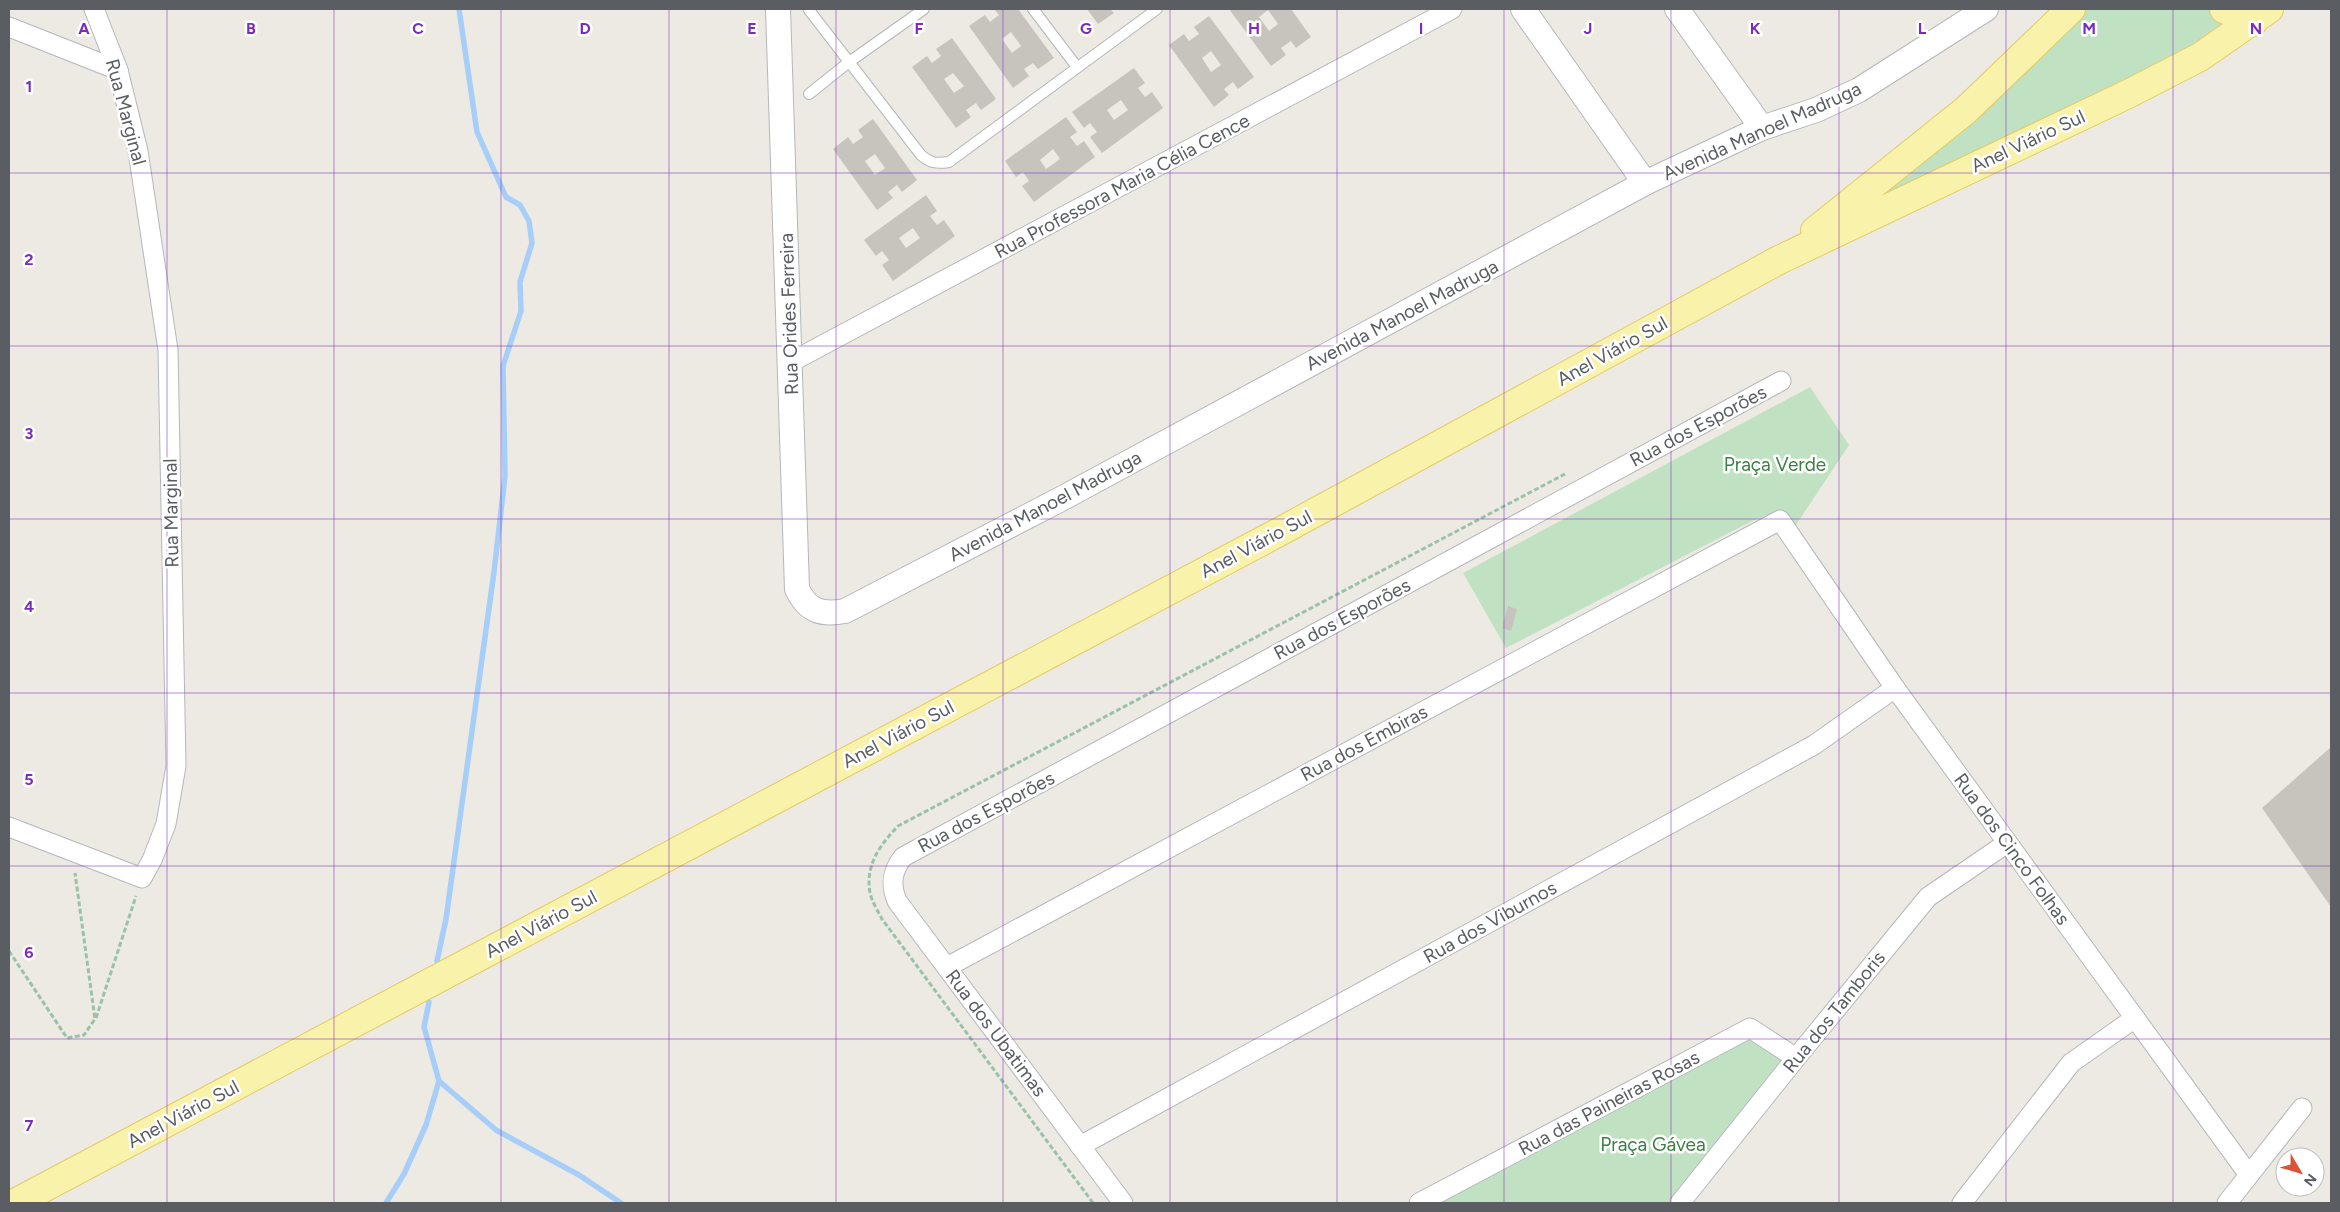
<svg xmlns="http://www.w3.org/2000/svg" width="2340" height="1212" viewBox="0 0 2340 1212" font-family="Figtree,sans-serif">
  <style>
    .green { fill: #c0e2c3 }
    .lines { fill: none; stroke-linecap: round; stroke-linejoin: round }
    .stream { stroke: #a6cef8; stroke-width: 5.5 }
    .building { fill: #c7c4be; fill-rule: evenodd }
    .service-casing { stroke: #b4b7bb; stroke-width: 12 }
    .minor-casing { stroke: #b4b7bb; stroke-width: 21 }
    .tertiary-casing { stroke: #b4b7bb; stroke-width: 26 }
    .primary-casing { stroke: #e5cb62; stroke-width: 30 }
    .path { stroke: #9ac2a8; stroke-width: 3; stroke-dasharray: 5 2.5; stroke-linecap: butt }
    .service { stroke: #fff; stroke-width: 10 }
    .minor { stroke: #fff; stroke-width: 19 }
    .tertiary { stroke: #fff; stroke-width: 24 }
    .primary { stroke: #f8f2ab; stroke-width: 28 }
    .grid { fill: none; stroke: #7b2cbf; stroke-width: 1; stroke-opacity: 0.55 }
    .labels { text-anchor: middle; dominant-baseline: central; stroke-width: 5; stroke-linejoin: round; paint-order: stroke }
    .street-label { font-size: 19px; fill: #5a5d61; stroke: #fff }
    .park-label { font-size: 19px; fill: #3b8044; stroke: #fff }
    .grid-label { font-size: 16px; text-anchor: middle; font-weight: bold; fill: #7b2cbf; stroke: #fff; stroke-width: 5; stroke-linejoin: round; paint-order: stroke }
  </style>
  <rect width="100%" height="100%" fill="#eceae2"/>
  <g class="green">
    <path d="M2071,9h198l-490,251z"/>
    <path d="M1810,387l39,58 -59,89 -21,-18 -15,4 -248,128 -43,-75z"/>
    <path d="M1750,1028l46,30 -116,145h-239l-5,-8z"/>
  </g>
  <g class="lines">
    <g class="stream">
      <path d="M437,961l9,-42 48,-347 11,-96 -2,-110 18,-55 -1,-29 12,-39 -3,-22 -9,-16 -14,-8 -29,-65 -18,-123"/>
      <path d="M439,1081l57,49 83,45 42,28"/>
      <path d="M386,1203l18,-29 22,-49 13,-44 -15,-54 5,-25"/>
    </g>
  </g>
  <g class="building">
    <path d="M994,9h24l36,49 -16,11 -5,-6 -9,6 5,7 -16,12 -44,-62 16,-11 5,7 9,-7zM1011,32l10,14 -9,7 -10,-14z"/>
    <path d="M1087,9h23l4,4 -16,11z"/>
    <path d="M1229,9h62l20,28 -15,11 -5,-7 -10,7 5,7 -15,11zM1268,10l10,14 -9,7 -10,-14z"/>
    <path d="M1209,16l45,61 -16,12 -5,-7 -9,7 5,6 -15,12 -45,-62 15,-11 5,7 10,-7 -5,-7zM1211,51l10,14 -10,7 -9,-14z"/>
    <path d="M952,38l44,61 -15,11 -5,-7 -10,7 5,7 -15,11 -44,-61 15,-11 5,7 9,-7 -5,-7zM953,73l11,13 -10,7 -10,-14z"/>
    <path d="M1134,68l11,15 -7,5 7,9 7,-5 11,16 -61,45 -12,-16 7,-5 -7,-9 -6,5 -12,-16zM1121,100l7,10 -14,10 -7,-10z"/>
    <path d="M1066,117l11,15 -7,5 7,9 7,-5 11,16 -61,45 -12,-16 7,-5 -6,-9 -7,5 -11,-16zM1053,149l7,10 -14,10 -6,-9z"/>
    <path d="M873,119l44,61 -15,12 -5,-7 -9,7 5,6 -16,12 -44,-61 15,-12 5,7 10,-7 -5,-7zM875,154l10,14 -10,7 -10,-14z"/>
    <path d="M926,195l11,16 -7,5 7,9 7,-5 11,16 -62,45 -11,-16 7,-5 -7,-9 -6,5 -12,-16zM913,228l7,10 -14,10 -7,-10z"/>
    <path d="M1508,606l9,3 -6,22 -9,-3z"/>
    <path d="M2331,747v160l-69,-99z"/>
  </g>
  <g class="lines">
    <defs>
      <g id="service">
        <path d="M1033,9l44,58"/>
        <path d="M809,10l112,145c9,8 16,9 28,7l208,-153"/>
        <path d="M809,94l40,-32 75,-53"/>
      </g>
      <g id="minor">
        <path d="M9,27l109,43"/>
        <path d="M791,362l661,-353"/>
        <path d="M9,827l133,51 10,-18 14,-36 10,-58 -8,-416 -30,-199 -20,-81 -24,-61"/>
        <path d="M947,967l833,-447 115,168 354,487"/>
        <path d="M1080,1146l734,-401 81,-57"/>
        <path d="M1123,1203l-226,-302c-7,-17 -5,-30 6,-44l878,-476"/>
        <path d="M1419,1203l331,-175 46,30"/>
        <path d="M1680,1203l116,-145 132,-161 79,-54"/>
        <path d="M1962,1203l109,-140 64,-45"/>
        <path d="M2227,1203l75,-95"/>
      </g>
      <g id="tertiary">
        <path d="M778,9l19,580c11,23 25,26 48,22l216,-112 584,-316 117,-55 54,-18 43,-20 127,-81"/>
        <path d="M1523,9l122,174"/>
        <path d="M1677,9l85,119"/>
      </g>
      <g id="primary">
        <path d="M2224,9l29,13"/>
        <path d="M1815,231l151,-121 105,-101"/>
        <path d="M15,1203l1266,-672 498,-271 349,-166 72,-37 69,-48"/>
      </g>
    </defs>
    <use href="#service" class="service-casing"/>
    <use href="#minor" class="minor-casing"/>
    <use href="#tertiary" class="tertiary-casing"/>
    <use href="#primary" class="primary-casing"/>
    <g class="path">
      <path d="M9,951l58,87 17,-3 11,-16 -20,-146"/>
      <path d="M96,1018l40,-122"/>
      <path d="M1093,1203l-211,-284c-4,-8 -10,-17 -12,-26 -5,-28 10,-48 28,-67l667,-352"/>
    </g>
    <use href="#service" class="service"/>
    <use href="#minor" class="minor"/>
    <use href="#tertiary" class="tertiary"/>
    <use href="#primary" class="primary"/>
  </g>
  <path class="grid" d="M167,9v1194M334,9v1194M501,9v1194M669,9v1194M836,9v1194M1003,9v1194M1170,9v1194M1337,9v1194M1504,9v1194M1671,9v1194M1839,9v1194M2006,9v1194M2173,9v1194M9,173h2322M9,346h2322M9,519h2322M9,693h2322M9,866h2322M9,1039h2322"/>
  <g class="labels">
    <g class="street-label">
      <text transform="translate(126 112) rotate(75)">Rua Marginal</text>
      <text transform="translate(1762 131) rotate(-24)">Avenida Manoel Madruga</text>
      <text transform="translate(2028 141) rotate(-25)">Anel Viário Sul</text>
      <text transform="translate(1122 186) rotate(-28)">Rua Professora Maria Célia Cence</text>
      <text transform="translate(789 314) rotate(-92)">Rua Orides Ferreira</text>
      <text transform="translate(1402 315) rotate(-28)">Avenida Manoel Madruga</text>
      <text transform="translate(1612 351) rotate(-29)">Anel Viário Sul</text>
      <text transform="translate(1698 426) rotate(-28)">Rua dos Esporões</text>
      <text transform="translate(1045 506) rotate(-28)">Avenida Manoel Madruga</text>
      <text transform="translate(171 513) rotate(-91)">Rua Marginal</text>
      <text transform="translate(1256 544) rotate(-28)">Anel Viário Sul</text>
      <text transform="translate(1342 619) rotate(-28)">Rua dos Esporões</text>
      <text transform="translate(898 734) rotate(-28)">Anel Viário Sul</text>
      <text transform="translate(1364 743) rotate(-28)">Rua dos Embiras</text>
      <text transform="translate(986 812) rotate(-28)">Rua dos Esporões</text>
      <text transform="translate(2012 849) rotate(54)">Rua dos Cinco Folhas</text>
      <text transform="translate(1490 922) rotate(-29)">Rua dos Viburnos</text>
      <text transform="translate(541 924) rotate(-28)">Anel Viário Sul</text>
      <text transform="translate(1834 1012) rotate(-51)">Rua dos Tamboris</text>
      <text transform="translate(996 1033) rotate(53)">Rua dos Ubatimas</text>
      <text transform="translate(1609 1103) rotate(-28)">Rua das Paineiras Rosas</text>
      <text transform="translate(183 1114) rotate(-28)">Anel Viário Sul</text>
    </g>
    <g class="park-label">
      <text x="1775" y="464">Praça Verde</text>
      <text x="1653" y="1144">Praça Gávea</text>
    </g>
  </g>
  <g class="grid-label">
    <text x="84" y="34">A</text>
    <text x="251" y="34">B</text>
    <text x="418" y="34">C</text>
    <text x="585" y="34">D</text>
    <text x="752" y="34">E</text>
    <text x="919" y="34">F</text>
    <text x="1086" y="34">G</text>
    <text x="1254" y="34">H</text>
    <text x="1421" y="34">I</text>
    <text x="1588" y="34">J</text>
    <text x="1755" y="34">K</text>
    <text x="1922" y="34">L</text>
    <text x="2089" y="34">M</text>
    <text x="2256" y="34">N</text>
    <text x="29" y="92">1</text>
    <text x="29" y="265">2</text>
    <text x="29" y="439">3</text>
    <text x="29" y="612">4</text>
    <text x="29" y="785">5</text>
    <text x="29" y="958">6</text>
    <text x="29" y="1131">7</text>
  </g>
  <rect width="2340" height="1212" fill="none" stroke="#5a5d61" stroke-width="20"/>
  <g transform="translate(2300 1172) rotate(128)"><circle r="24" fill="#ffffff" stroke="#bdbec0"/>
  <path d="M0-4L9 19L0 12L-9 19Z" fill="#da5339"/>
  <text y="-8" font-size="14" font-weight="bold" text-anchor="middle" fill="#5a5d61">N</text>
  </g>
</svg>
